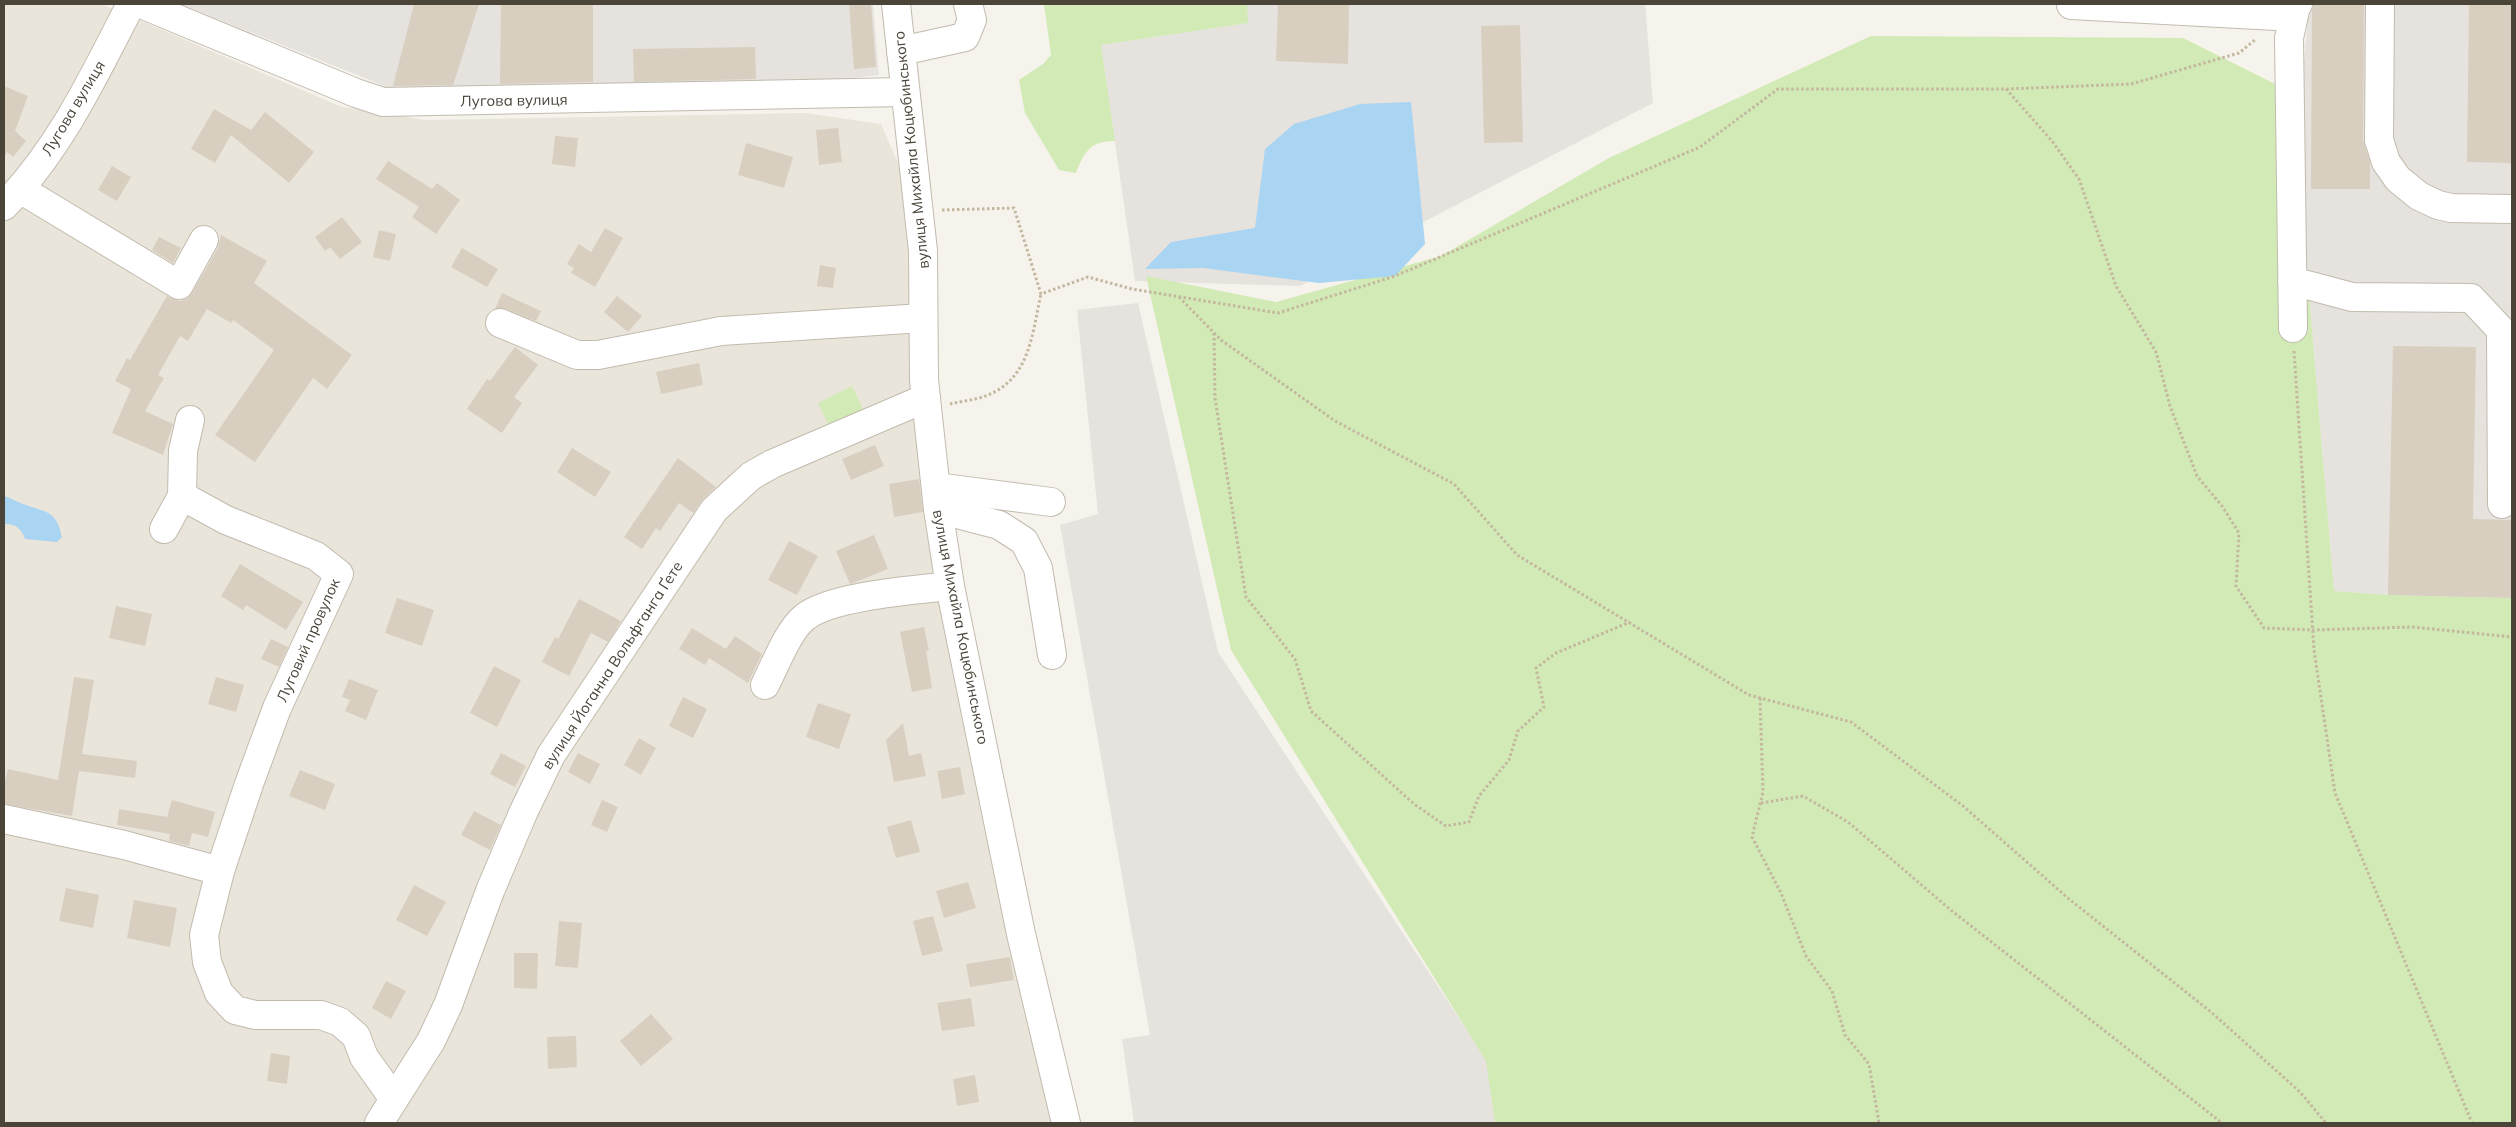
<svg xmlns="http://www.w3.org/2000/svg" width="2516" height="1127" viewBox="0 0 2516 1127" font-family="Mulish,sans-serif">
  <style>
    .residential { fill: #eae5da }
    .industrial { fill: #e6e2dd }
    .green { fill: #d2eab5 }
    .water { fill: #a9d4f2 }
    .building { fill: #d8cfc1 }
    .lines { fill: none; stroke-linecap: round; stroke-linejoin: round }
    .minor-casing { stroke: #c2bbae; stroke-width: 30 }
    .path { stroke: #c4b79f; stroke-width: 3; stroke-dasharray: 2.5 2.5; stroke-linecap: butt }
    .minor { stroke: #fff; stroke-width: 28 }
    .labels { text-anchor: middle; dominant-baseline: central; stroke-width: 4; stroke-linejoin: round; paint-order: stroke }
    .street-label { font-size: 15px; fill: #4b4439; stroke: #fff }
  </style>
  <rect width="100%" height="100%" fill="#f6f3ec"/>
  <path class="residential" d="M4,4h98l240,103 84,13 379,-7 76,11 38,87 7,187 117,585 35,140h-1074z"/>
  <g class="industrial">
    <path d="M181,4h692l6,71 -122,13 -304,-2 -61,3z"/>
    <path d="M1247,4h398l8,99 -353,183 -165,-5 -34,-236 146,-22z"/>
    <path d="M2309,4h203v594l-124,-3 -54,-4 -33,-392v-102z"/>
    <path d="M1138,303l80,349 279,424 5,47h-368l-12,-84 28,-4 -90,-510 38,-11 -21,-204z"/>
  </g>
  <g class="green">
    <path d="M1044,4h203l1,19 -147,22 14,96c-25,0 -31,11 -39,32l-17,-3 -34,-57 -6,-33 24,-16 8,-9z"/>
    <path d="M1871,36l312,2 118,59v102l33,392 54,4 124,3v525h-1017l-9,-62 -255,-411 -85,-374 130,26 165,-46 168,-98z"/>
    <path d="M852,386l11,23 -34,17 -11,-23z"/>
  </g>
  <g class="water">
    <path d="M1411,102l14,142 -30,32 -76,7 -116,-15 -58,1 26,-27 84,-14 10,-79 29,-25 66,-20z"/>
    <path d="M4,496c8,2 14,7 22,9 21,8 30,5 36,32l-5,5 -32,-3c-3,-10 -10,-16 -21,-15z"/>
  </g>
  <g class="building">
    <path d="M414,4h65l-26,81 -60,1z"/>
    <path d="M501,4h92v78l-93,2z"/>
    <path d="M849,4h22l5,63 -22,2z"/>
    <path d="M1278,4h71l-1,60 -72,-3z"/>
    <path d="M2314,4h50l-1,136 7,22v27h-59l1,-178z"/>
    <path d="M2469,4h43v159l-45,-1z"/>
    <path d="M1520,25l3,117 -39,1 -3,-117z"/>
    <path d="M755,47l1,32 -122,3 -1,-33z"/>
    <path d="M4,86l24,10 -13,35 11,10 -13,16 -6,-5 -3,5z"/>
    <path d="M214,109l37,21 14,-18 49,40 -25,31 -58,-48 -16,28 -24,-14z"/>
    <path d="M838,128l4,34 -23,3 -3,-35z"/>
    <path d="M555,136l23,2 -3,29 -23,-3z"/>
    <path d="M746,143l47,14 -9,31 -46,-13z"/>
    <path d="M388,161l44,28 5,-6 23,17 -24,34 -24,-17 7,-10 -43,-28z"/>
    <path d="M112,166l19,11 -14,24 -19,-11z"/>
    <path d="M342,217l20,25 -22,17 -10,-12 -5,4 -10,-14z"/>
    <path d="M605,228l18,10 -28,49 -24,-14 3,-5 -7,-4 12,-20 12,8z"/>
    <path d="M379,230l17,4 -6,27 -17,-4z"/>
    <path d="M221,235l46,26 -13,22 98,72 -25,34 -14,-11 -58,84 -40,-27 59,-85 -41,-30 -2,3 -24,-14 -19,32 -8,-5 -22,39 6,3 -19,33 28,13 -10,31 -51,-22 19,-44 -16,-8 12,-23 3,2 37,-64 12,5 7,-2 6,-6 26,-45z"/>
    <path d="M159,237l22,11 -8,15 -21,-13z"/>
    <path d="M462,248l36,21 -11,18 -36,-20z"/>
    <path d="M820,265l16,3 -3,20 -16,-2z"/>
    <path d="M502,293l39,18 -5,10 -30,-12h-11z"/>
    <path d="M617,296l25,20 -14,16 -24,-20z"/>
    <path d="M2393,346l83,1 -3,172 39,1v78l-124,-3z"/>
    <path d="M515,347l23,18 -24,32 8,6 -20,30 -35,-24 20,-30 3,2z"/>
    <path d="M699,363l4,22 -42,9 -5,-22z"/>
    <path d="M875,445l9,21 -33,14 -9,-21z"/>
    <path d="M572,448l39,24 -16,25 -38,-25z"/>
    <path d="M678,458l38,29 -13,12 -10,14 -14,-10 -19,28 -4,-3 -14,21 -18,-12z"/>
    <path d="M919,479l4,33 -29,5 -5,-33z"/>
    <path d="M874,535l14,34 -38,15 -14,-33z"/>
    <path d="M789,541l29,15 -21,39 -29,-15z"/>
    <path d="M240,564l63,38 -17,28 -40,-25 -3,5 -22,-14z"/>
    <path d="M397,598l37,12 -12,36 -37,-13z"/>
    <path d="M579,599l42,22 -13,21 -17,-9 -22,43 -27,-14 13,-25 3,2z"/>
    <path d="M116,606l36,8 -7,32 -36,-8z"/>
    <path d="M924,627l5,23 -3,1 6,37 -20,4 -12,-60z"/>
    <path d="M692,628l34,21 9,-13 27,18 -14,29 -39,-25 -4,7 -26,-16z"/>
    <path d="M271,639l17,8 -9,20 -18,-8z"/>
    <path d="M494,666l27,14 -24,47 -27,-14z"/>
    <path d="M74,677l20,3 -12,74 55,7 -2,17 -56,-7 -7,45 -68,-12v-19l4,-16 50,11z"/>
    <path d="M216,677l28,8 -8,27 -28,-8z"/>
    <path d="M349,679l29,11 -12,30 -21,-9 5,-11 -8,-3z"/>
    <path d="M683,697l24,12 -14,29 -24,-12z"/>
    <path d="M818,703l33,11 -12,35 -33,-12z"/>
    <path d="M903,723l6,33 12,-3 5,23 -32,6 -8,-42z"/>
    <path d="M639,738l17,10 -15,27 -17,-10z"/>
    <path d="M501,753l25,13 -11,21 -25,-13z"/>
    <path d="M578,753l22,11 -10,20 -22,-12z"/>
    <path d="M960,767l5,27 -23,5 -5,-28z"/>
    <path d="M300,770l35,14 -10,26 -36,-14z"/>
    <path d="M172,800l43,12 -7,25 -16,-4 -3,13 -20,-5 1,-7 -53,-9 2,-16 48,8z"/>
    <path d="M602,800l16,7 -11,25 -16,-7z"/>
    <path d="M474,811l27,14 -11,25 -29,-15z"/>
    <path d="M911,820l9,32 -24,6 -9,-31z"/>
    <path d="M968,882l8,26 -32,10 -8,-27z"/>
    <path d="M414,885l32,17 -19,34 -31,-16z"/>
    <path d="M66,888l33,7 -6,33 -34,-7z"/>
    <path d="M134,900l43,8 -7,39 -43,-9z"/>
    <path d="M933,916l10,35 -21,5 -9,-35z"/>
    <path d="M559,921l23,2 -4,45 -23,-2z"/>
    <path d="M514,953h24l-1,36 -23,-1z"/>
    <path d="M1010,957l4,23 -44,7 -4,-23z"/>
    <path d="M386,981l20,10 -15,28 -19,-11z"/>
    <path d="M971,998l4,28 -33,5 -5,-28z"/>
    <path d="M651,1014l22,25 -32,27 -21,-25z"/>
    <path d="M576,1036l1,31 -29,2 -1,-32z"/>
    <path d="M271,1053l19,3 -3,28 -20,-3z"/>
    <path d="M975,1075l4,27 -22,4 -4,-27z"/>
  </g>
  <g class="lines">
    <defs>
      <g id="minor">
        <path d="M141,4l215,89 27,9 522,-10"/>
        <path d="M896,4l27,247 1,129 14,129 12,77 71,348 45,189"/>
        <path d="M2380,4l-1,136 7,22 12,17 21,17 19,9 13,3 61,1"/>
        <path d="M2071,5l205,11 22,-12"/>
        <path d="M901,51l64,-14 7,-17 -4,-16"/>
        <path d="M20,189l159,96 25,-45"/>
        <path d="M4,206c56,-57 91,-132 127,-202"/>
        <path d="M2292,281l60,16 119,1 30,32 1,174"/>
        <path d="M500,323l77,32h21l123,-24 202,-13"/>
        <path d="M2293,328l-4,-290 7,-32"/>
        <path d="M936,487l115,15"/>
        <path d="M182,496l44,24 90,36 23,18 -62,134 -28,76 -29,87 -16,64 3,27 12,31 16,17 20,5h66l19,7 16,14 8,21 30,42"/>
        <path d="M938,509l61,16 25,16 14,27 14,87"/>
        <path d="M164,529l18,-33 1,-45 7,-31"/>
        <path d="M765,685c10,-19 23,-55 40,-68 26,-21 110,-27 145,-31"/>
        <path d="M4,819l120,26 96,26"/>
        <path d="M379,1123l52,-82 17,-36 42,-114 33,-78 28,-58 163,-245 37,-34 21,-12 154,-66"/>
      </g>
    </defs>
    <use href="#minor" class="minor-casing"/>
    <g class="path">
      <path d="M2006,89l46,52 27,38 37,107 40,66 14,54 27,70 25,30 17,27 -3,53 28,42 49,2 99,-3 100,10"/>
      <path d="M942,210l72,-2 27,86 47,-17 44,12 146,24 117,-37 305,-129 78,-58h228l125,-5 108,-31 17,-14"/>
      <path d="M1179,297l42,43 114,81 119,63 63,71 232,140 102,27 112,84 106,93 142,113 89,80 26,31"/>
      <path d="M1214,333l1,65 31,199 49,62 16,52 103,93 32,22 23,-4 10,-26 30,-36 9,-29 26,-24 -8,-39 20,-15 74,-31"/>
      <path d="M2294,351l20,299 21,143 137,330"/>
      <path d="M950,404c12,-3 26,-4 38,-9 42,-17 44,-61 53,-101"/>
      <path d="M1760,698l3,94 -11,45 29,56 25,63 26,35 13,44 24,29 10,59"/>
      <path d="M1761,803l42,-7 45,26 104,89 270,212"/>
    </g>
    <use href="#minor" class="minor"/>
  </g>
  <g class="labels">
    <g class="street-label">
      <text transform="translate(514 100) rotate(-1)">Лугова вулиця</text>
      <text transform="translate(73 108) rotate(-59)">Лугова вулиця</text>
      <text transform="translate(911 150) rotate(-96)">вулиця Михайла Коцюбинського</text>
      <text transform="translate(961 627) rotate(79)">вулиця Михайла Коцюбинського</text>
      <text transform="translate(308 640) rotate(-66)">Луговий провулок</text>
      <text transform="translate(612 665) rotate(-57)">вулиця Йоганна Вольфганга Ґете</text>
    </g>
  </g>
  <rect width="2516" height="1127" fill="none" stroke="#4b4439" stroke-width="10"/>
</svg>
